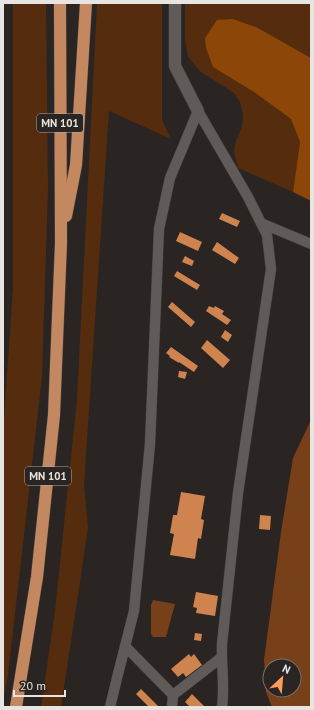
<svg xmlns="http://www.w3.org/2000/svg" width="314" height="710" viewBox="0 0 314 710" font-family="'PT Sans',sans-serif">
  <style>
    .green { fill: #552c0e }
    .forest { fill: #8c4607 }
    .water { fill: #774018; fill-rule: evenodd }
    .building { fill: #cf834f }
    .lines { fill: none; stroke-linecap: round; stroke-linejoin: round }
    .lane-casing { stroke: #45413f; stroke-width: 11 }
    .street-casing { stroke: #45413f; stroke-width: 13 }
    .highway-casing { stroke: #45413f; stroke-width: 13 }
    .lane { stroke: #605b58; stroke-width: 10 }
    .street { stroke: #605b58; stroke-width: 12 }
    .highway { stroke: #c48861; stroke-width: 12 }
    .labels { text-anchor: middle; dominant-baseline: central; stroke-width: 4; stroke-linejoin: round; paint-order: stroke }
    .shield { fill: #2a2522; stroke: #aeaba8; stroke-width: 1 }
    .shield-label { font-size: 11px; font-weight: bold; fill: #e7e4e2 }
  </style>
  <rect width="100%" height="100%" fill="#2a2522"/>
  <g class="green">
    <path d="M13,3h33l2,186 -6,188 -34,298 -5,26v-268l10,-145z"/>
    <path d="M97,3h65v117l9,19 -62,-28 -25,374 4,42 -8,55 -19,125h-20l14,-96 22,-212z"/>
    <path d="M185,3h126v55l-53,-30 -4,64 37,27 9,23 -7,50 -55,-24 -4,-16 1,-8 7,-18 1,-12 -3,-12 -6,-9 -17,-11 -16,-10 -13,-15 -3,-18z"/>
  </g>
  <path class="forest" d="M233,19l25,9 53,30v143l-18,-9 7,-50 -9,-23 -37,-27 -41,-25 -7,-19 -1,-10 12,-18z"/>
  <g class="water">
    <path d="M311,420v287h-39l-6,-15 -2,-32 17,-128 12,-74zM270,666h24v24h-24z"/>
    <path d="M153,600l22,4 -9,33h-13l-2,-3v-29z"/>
  </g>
  <g class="building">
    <path d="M222,213l18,8 -3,6 -18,-8z"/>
    <path d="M180,232l22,10 -4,9 -22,-10z"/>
    <path d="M217,242l22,16 -4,6 -23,-14z"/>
    <path d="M185,256l9,5 -2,5 -10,-4z"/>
    <path d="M177,271l23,14 -3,5 -23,-14z"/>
    <path d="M172,302l23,20 -4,5 -23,-20z"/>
    <path d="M209,306l5,2 1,-2 9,5 -2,3 9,6 -4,5 -21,-14z"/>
    <path d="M225,330l7,5 -4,7 -7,-5z"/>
    <path d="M207,340l23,20 -7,8 -22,-20z"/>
    <path d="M171,347l27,19 -4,6 -15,-10v1l-10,-6 1,-1 -4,-3z"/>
    <path d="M179,371l8,1 -2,7 -7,-2z"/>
    <path d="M181,492l24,4 -4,23 3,1 -3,19 -3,-1 -3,21 -25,-4 4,-21 -4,-1 3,-18h4z"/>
    <path d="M260,515l11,1 -1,14 -11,-1z"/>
    <path d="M196,592l22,4 -3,20 -19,-3 1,-5 -4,-1z"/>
    <path d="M195,633l7,1 -1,7 -7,-1z"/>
    <path d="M189,654l2,3 3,-3 8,11 -16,12 -3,-4 -5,4 -7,-8z"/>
    <path d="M141,689l18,18h-10l-13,-13z"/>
    <path d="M192,694l13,13h-17l1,-1 -4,-4z"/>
  </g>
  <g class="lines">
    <defs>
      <g id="lane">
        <path d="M198,111l50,86 19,38 4,34 -33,224 -16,151c-1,21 3,42 0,63"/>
        <path d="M261,223l50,21"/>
        <path d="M125,646l48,49 49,-38"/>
        <path d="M110,707l7,-29 17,-67 16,-167 9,-215 11,-51 28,-67"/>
        <path d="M172,707l1,-12"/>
      </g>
      <path id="street" d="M175,3v63l23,45"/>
      <g id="highway">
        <path d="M66,216l10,-51 10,-162"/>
        <path d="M16,707l21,-130 17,-162 7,-172 -1,-240"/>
      </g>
    </defs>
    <use href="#lane" class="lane-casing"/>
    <use href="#street" class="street-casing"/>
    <use href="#highway" class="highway-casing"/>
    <use href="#lane" class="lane"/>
    <use href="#street" class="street"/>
    <use href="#highway" class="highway"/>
  </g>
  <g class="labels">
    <g class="shield">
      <rect x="37" y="114" width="46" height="18" rx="3"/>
      <rect x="25" y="467" width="46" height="18" rx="3"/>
    </g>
    <g class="shield-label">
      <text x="60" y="123">MN 101</text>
      <text x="48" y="476">MN 101</text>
    </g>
  </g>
  <rect width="314" height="710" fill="none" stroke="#e7e4e2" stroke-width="8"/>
  <g transform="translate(282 678) rotate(26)"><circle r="19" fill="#2a2522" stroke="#76716f"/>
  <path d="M0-3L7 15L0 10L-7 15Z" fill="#fe9c58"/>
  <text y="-6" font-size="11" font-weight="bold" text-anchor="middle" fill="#e7e4e2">N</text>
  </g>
  <path d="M14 690v6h51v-6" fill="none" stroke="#e7e4e2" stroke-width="2"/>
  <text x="20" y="690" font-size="12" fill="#e7e4e2" stroke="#2a2522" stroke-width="3" paint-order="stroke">20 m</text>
</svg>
